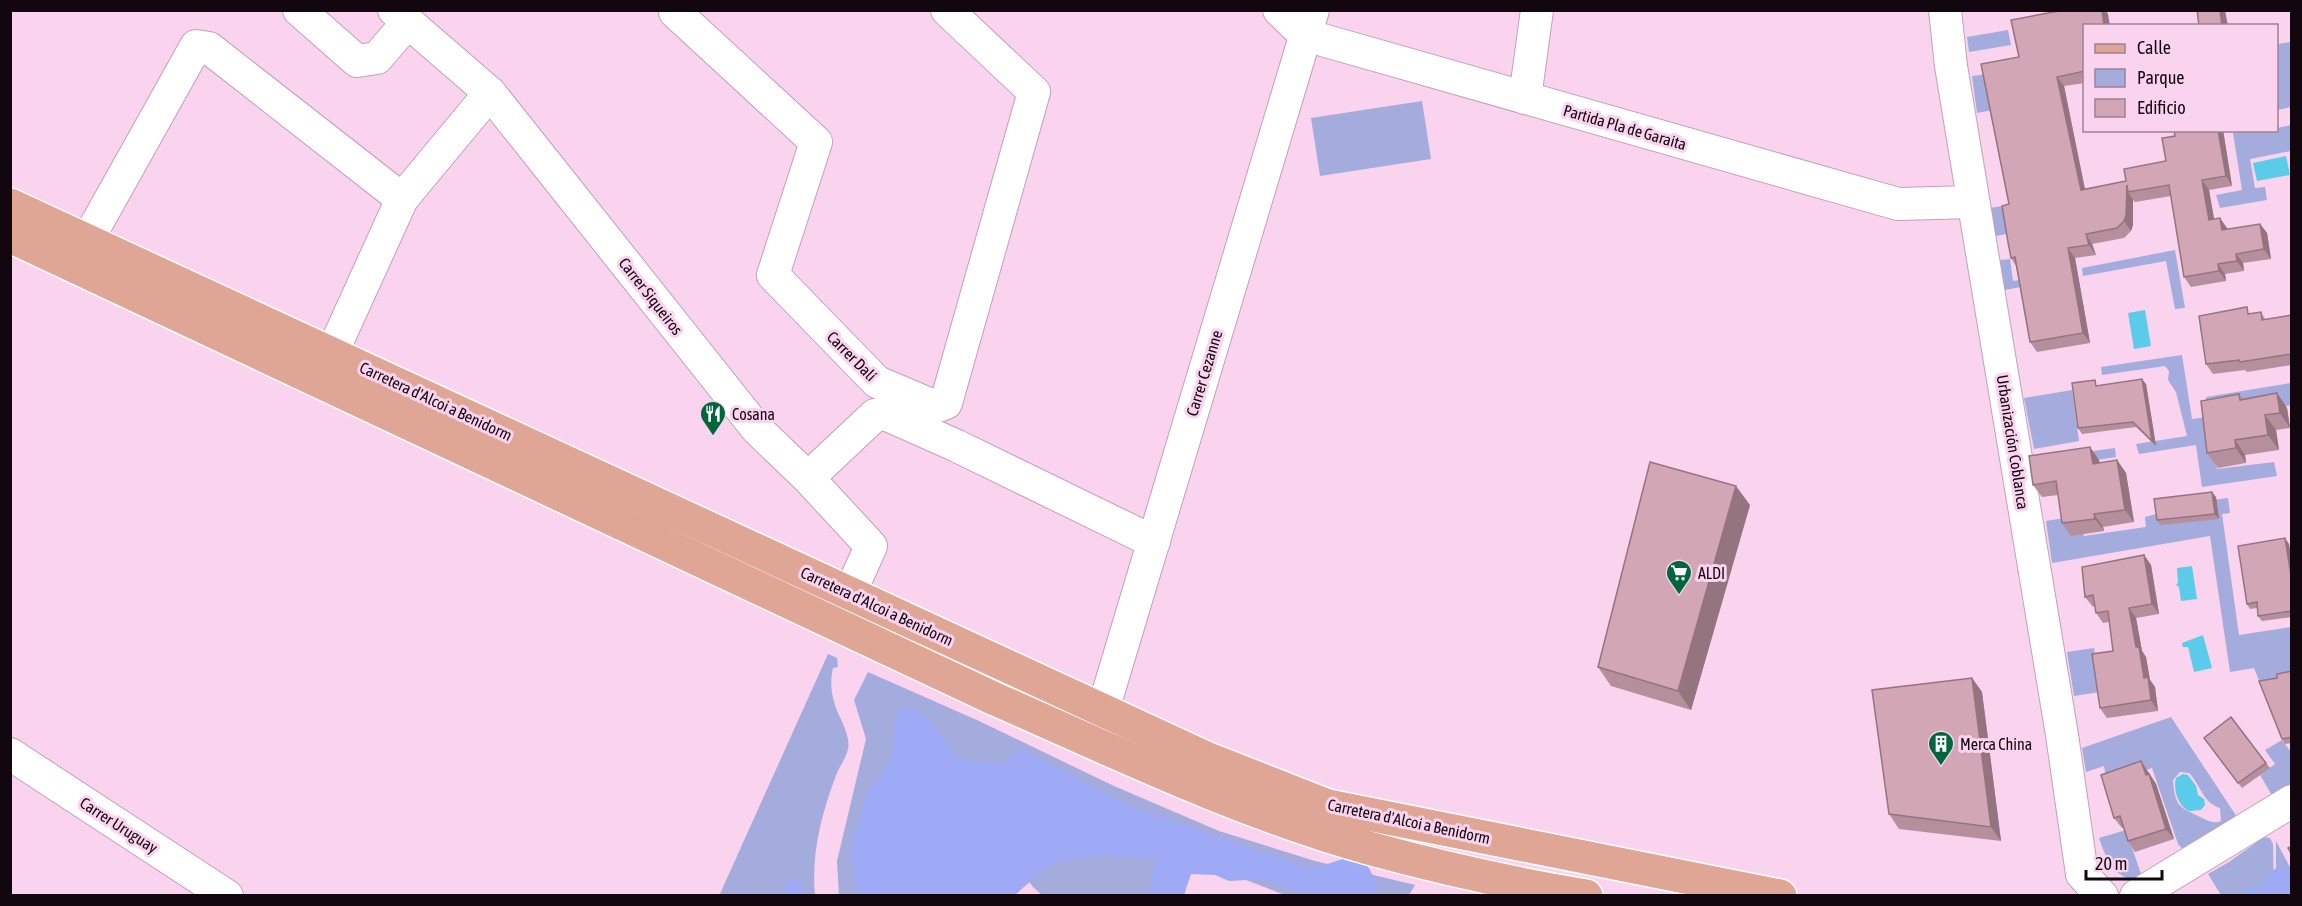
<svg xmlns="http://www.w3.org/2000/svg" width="2302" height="906" viewBox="0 0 2302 906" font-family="'Asap Condensed',sans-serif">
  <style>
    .green { fill: #a4acdd; fill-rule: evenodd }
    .forest { fill: #9faaf6 }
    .water { fill: #5acce9 }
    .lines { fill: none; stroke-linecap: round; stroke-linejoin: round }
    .street-casing { stroke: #c4a0b9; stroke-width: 34 }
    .primary-casing { stroke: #fff; stroke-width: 36 }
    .street { stroke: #fff; stroke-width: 32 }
    .primary { stroke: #dfa695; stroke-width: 33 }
    .wall { fill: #b58f9c }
    .shaded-wall { fill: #93747f }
    .building { fill: #d2a6b5; stroke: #93747f; stroke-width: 1.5 }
    .labels { text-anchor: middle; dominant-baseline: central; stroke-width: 6; stroke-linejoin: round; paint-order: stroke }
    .street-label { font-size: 16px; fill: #12070f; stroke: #fad3ee }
    .poi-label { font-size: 16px; fill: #12070f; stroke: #fad3ee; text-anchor: start }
  </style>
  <rect width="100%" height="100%" fill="#fad3ee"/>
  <g class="green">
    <path d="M2008,30l3,15 -42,7 -2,-15z"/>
    <path d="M2291,42v65l-14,3v-66z"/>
    <path d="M1988,74l41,29 -52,10 -5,-37z"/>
    <path d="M1422,101l9,58 -111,17 -9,-58z"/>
    <path d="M2291,125v26l-41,8 5,29 10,-1 2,13 -47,8 -4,-13 26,-5 -9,-57 15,-2 28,-1 1,-2z"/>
    <path d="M2057,197l-45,36 -16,3 -6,-28z"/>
    <path d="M2175,250l10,58 -10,1 -9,-48 -83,15 -1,-8z"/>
    <path d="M2010,259l3,22 56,-9v6l-64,12 -5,-30z"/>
    <path d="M2182,355l10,64 16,-2 -2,-20 85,-14v22l-39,7 -42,16 7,41 57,-7 3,14 -75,11 -6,-42 -57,9 -3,-10 51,-8 -11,-44 -8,-12 1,-9 -4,-5 -63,9 -1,-8z"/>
    <path d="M2072,390l7,51 -45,8 -10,-51z"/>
    <path d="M2115,448l1,9 -78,12 -2,-10z"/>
    <path d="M2228,498l2,15 -8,1 17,121 52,-8v47l-15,3v2l-16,4 -6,-15 -24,4 -20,-136 -158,27 -6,-42 19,-3 17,11 2,7 62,-9 -1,-10 60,-16z"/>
    <path d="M2094,648l6,44 -26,4 -7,-44z"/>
    <path d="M828,654l9,4 1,9 -5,1c-3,13 -2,25 2,37 4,13 16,30 13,44 -2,10 -10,19 -13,29 -14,38 -24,77 -20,117l-96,1z"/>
    <path d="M868,672l111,49 135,65 105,45 96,30 100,24 -6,10h-124l-39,-15 -64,-18 -20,33h-120l-9,-8 -20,-28 -106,36 -68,1 -2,-35 29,-122 -12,-39z"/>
    <path d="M2171,717l68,103 -52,34 -9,-10 -26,-76 -45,15 -3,-17 -18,6 -4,-24zM2180,772l9,1c12,12 13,29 31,35l1,13c-7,3 -12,0 -19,-3 -22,-11 -27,-10 -29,-38z"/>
    <path d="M2282,740l9,12v35l-17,12 -14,-24 15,-11 -10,-14z"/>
    <path d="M2126,830l16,47c-26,8 -36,-19 -43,-39z"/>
    <path d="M2264,837l6,1 3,6 1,51h-53l-13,-21 21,-12z"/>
    <path d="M2276,841l15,28v26h-15z"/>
  </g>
  <g class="forest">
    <path d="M909,706l20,14 29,38 43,7 20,-16 108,57 149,52 33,11 32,-10 24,6 13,23 -12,7h-57l-48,-16 -34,2 -14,-6 -24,-1 -7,21h-34l3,-26 4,-9 -57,-5 -50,9 -35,31h-153l-4,-2 -8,-42 17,-59 24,-33 6,-47z"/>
    <path d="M2279,866l12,6v23h-58l15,-8 14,1 6,-14z"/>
    <path d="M801,880l3,15h-20l2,-14z"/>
  </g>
  <g class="water">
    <path d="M2286,156l4,19 -33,6 -4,-18z"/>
    <path d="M2145,310l6,36 -17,3 -6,-36z"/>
    <path d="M2192,566l5,33 -16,2 -2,-14 -3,-2 2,-2 -1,-15z"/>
    <path d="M2203,635l9,33 -18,4 -6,-25h-5l-1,-4z"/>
    <path d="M2183,774l5,1 8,11 2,9 6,4 1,6 -4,5 -12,1c-11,-5 -16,-22 -13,-33z"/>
  </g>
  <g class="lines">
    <defs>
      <g id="street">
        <path d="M299,10l58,51 20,-3 31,-36"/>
        <path d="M394,10l96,83 267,336 51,49 63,68 -21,47"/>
        <path d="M676,10l-1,2 141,130 -43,133 104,107 59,25 10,-4 88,-311 -87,-82"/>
        <path d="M1279,10l26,25 593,169 75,-2"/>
        <path d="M1945,10l6,56 111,669 20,139"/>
        <path d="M1525,98l12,-88"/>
        <path d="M87,241l109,-195 13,2 193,151"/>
        <path d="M332,353l70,-154 88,-106"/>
        <path d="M808,478l67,-63 10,-1 72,32 197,96"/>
        <path d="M1103,710l210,-700"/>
        <path d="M10,754l217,142"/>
        <path d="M2082,874l20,22"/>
        <path d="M2136,896l156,-95"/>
      </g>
      <g id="primary">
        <path d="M10,205l1196,553 122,48 452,90"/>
        <path d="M10,236l985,463c123,54 247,114 377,150 70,19 142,35 214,47"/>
      </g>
    </defs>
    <use href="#street" class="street-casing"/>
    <use href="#primary" class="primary-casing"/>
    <use href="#street" class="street"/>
    <use href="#primary" class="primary"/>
  </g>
  <g class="wall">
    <path d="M2064,10h41l3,4 -23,12v57l-21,3 21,103 41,-8 97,-51 9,56 -23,4 5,29 13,10 33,-5 7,9 4,26 -28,4 1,8 -19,3 1,7 -35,6 -7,-10 -13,-81 -36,6 -2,-2v25l-2,6 -7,7 -32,6 4,11 -21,3 15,85 -53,9 -7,-10 -14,-76 -5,-8 -2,-54 10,-147z"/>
    <path d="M2261,312l4,7 27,-4v50l-45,7 -2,-2 -32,4 -7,-10 46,-50z"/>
    <path d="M2146,384l10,62 -20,-19 -54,7 -4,-6 21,-43z"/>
    <path d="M2277,393l10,15 3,20 -14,2 3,20 -34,5 1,8 -28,5 -11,-15 32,-59 4,5z"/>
    <path d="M2090,447l9,13 1,3 17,-3 9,13 8,49 -31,5 1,4 -33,5 -9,-13 -4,-28 -16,2 -9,-12z"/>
    <path d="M2216,497l3,22 -59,6 -3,-5z"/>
    <path d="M1750,505l-59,205 -80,-24 -13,-19z"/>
    <path d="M2289,544l3,19v54l-30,4 -4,-5 -1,-8 -7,1 -3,-5z"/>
    <path d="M2144,555l7,10 8,49 -23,4 6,33 4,6 4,23 5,7 3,24 -51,7 -7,-10 13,-57 -4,-29 -6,1 -7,-10 -1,-7 -2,1 -8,-10z"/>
    <path d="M2292,671v72l-7,1 -3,-5 -5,-61z"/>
    <path d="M1972,678l10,14 19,149 -102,-12 -10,-15z"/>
    <path d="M2231,717l39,51 -28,20 -38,-50z"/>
    <path d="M2141,761l15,23 18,55 -39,13 -7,-11 -4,-14 -2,1 -8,-10z"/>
  </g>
  <g class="shaded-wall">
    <path d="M2102,10h3l3,4 2,12h-6z"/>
    <path d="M2220,10h5l3,16h-6z"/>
    <path d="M2057,77l7,9 23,114 -6,-10z"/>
    <path d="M2218,130h5l9,56 -6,-10z"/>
    <path d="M2202,180l7,10 7,40 -7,-10z"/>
    <path d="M2127,185l1,7 5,8v25l-2,6 -7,-10z"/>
    <path d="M2220,218l7,10 2,12 -7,-10z"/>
    <path d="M2260,224l7,9 4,26 -7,-10z"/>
    <path d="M2086,234l6,10 4,11 -7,-10z"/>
    <path d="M2068,248l7,10 15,85 -7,-10z"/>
    <path d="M2236,254l7,9 1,8 -7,-10z"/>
    <path d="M2218,264l7,10 1,7 -7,-10z"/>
    <path d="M2142,379l4,5 10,62 -4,-5z"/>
    <path d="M2277,393l10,15 3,20 -10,-15z"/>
    <path d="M2265,415l11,15 3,20 -11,-15z"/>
    <path d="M2235,440l10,15 1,8 -10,-15z"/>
    <path d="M2090,447l9,13 3,16 -9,-12z"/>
    <path d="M2117,460l9,13 8,49 -9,-12z"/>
    <path d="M1736,486l14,19 -59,205 -13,-19z"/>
    <path d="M2212,492l4,5 3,22 -4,-5z"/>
    <path d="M2094,514l9,13 1,4 -9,-12z"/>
    <path d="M2285,538l4,6 3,19v19z"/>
    <path d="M2144,555l7,10 8,49 -7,-10z"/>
    <path d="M2129,608l7,10 6,33 4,6 4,23 5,7 3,24 -7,-11 -7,-22 -8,-31z"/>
    <path d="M1972,678l10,14 19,149 -10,-14z"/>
    <path d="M2141,761l15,23 18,55 -8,-10z"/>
  </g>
  <g class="building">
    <path d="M2064,10h38l2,16h-19v45l-28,6 24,113 45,-9 -2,-12 42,-8 -4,-23 13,-2 -1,-6h44l8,46 -24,4 7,40 11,-2 2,12 38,-6 4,25 -28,5 1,7 -19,3 1,7 -35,6 -15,-92 -41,7 -1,-7 -1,30 -2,6 -7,7 -31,6 3,11 -21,3 15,85 -53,9 -15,-85 -4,1 -3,-16 -6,-36 7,-2 -28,-140 38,-7 -8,-37z"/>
    <path d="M2197,10h23l2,16h-23z"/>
    <path d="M2247,307l1,7 13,-2 1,8 30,-5v39l-52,8 -1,-2 -33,4 -7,-48z"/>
    <path d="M2142,379l10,62 -19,-19 -55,6 -6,-45 23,-3 1,6z"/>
    <path d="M2277,393l3,20 -15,2 3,20 -33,5 1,8 -29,5 -6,-52 38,-7 1,6z"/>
    <path d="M2090,447l3,17 24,-4 8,50 -31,4 1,5 -33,4 -6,-42 -23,4 -4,-29z"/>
    <path d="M1650,462l86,24 -58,205 -80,-24z"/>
    <path d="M2212,492l3,22 -58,6 -3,-21z"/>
    <path d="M2285,538l7,44v29l-34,5 -1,-14 -10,2 -9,-58z"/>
    <path d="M2144,555l8,49 -23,4 7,39h3l5,31 4,-1 3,23 -51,8 -8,-54 21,-3 -5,-40 -12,2 -3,-18 -8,2 -3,-30z"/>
    <path d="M2292,671v66l-10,2 -23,-58 18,-3v-4z"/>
    <path d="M1972,678l19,149 -102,-13 -17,-124z"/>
    <path d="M2231,717l35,46 -28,20 -34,-45z"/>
    <path d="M2141,761l5,14 3,-1 17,55 -38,12 -8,-25 -6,2 -13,-43z"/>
    <path d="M2292,846v9l-4,-7z"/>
  </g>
  <defs>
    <symbol id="restaurant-pin" viewBox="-11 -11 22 30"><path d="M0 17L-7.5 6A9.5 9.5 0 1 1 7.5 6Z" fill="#00673d" stroke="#fad3ee"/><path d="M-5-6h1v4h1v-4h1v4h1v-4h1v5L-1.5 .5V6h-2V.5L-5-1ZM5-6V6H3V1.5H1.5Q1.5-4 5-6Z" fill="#fff"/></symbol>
    <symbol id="supermarket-pin" viewBox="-11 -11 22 30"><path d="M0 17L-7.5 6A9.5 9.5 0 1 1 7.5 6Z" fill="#00673d" stroke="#fad3ee"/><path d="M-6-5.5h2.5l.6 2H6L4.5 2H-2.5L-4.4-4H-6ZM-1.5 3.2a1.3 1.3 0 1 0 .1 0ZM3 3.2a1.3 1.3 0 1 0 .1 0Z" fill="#fff"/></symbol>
    <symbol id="building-pin" viewBox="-11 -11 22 30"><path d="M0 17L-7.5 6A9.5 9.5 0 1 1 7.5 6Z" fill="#00673d" stroke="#fad3ee"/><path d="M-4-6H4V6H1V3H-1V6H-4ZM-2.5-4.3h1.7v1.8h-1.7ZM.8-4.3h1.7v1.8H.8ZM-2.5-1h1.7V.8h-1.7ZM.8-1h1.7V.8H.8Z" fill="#fff"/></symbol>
  </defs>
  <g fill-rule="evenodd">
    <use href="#restaurant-pin" x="698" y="399" width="30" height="40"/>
    <use href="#supermarket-pin" x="1664" y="558" width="30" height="40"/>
    <use href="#building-pin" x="1926" y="729" width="30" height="40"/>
  </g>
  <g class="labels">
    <g class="street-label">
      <text transform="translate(1625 127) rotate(16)">Partida Pla de Garaita</text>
      <text transform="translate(651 296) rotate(52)">Carrer Siqueiros</text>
      <text transform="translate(852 356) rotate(45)">Carrer Dalí</text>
      <text transform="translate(1204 373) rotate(-73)">Carrer Cezanne</text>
      <text transform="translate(436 401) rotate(25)">Carretera d'Alcoi a Benidorm</text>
      <text transform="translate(2013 442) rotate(81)">Urbanización Coblanca</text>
      <text transform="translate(877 606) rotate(25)">Carretera d'Alcoi a Benidorm</text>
      <text transform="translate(1409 821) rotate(12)">Carretera d'Alcoi a Benidorm</text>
      <text transform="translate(119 825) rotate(33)">Carrer Uruguay</text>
    </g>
    <g class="poi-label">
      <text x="732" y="414">Cosana</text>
      <text x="1698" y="573">ALDI</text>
      <text x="1960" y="744">Merca China</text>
    </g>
  </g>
  <rect width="2302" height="906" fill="none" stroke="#12070f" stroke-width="24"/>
  <rect x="2083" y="24" width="195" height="108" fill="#fad3ee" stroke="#9d8195" stroke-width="1.5"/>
  <rect x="2095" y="44" width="30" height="9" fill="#dfa695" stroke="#9d8195" stroke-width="1.5"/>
  <text x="2137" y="54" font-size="18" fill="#12070f">Calle</text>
  <rect x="2095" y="69" width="30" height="18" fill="#a4acdd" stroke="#9d8195" stroke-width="1.5"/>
  <text x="2137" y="84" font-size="18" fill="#12070f">Parque</text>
  <rect x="2095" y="99" width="30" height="18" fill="#d2a6b5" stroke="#9d8195" stroke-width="1.5"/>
  <text x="2137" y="114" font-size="18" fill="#12070f">Edificio</text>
  <path d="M2086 870v9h76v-9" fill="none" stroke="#12070f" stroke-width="3"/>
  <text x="2095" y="870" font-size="18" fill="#12070f" stroke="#fad3ee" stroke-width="4.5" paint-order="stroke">20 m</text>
</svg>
